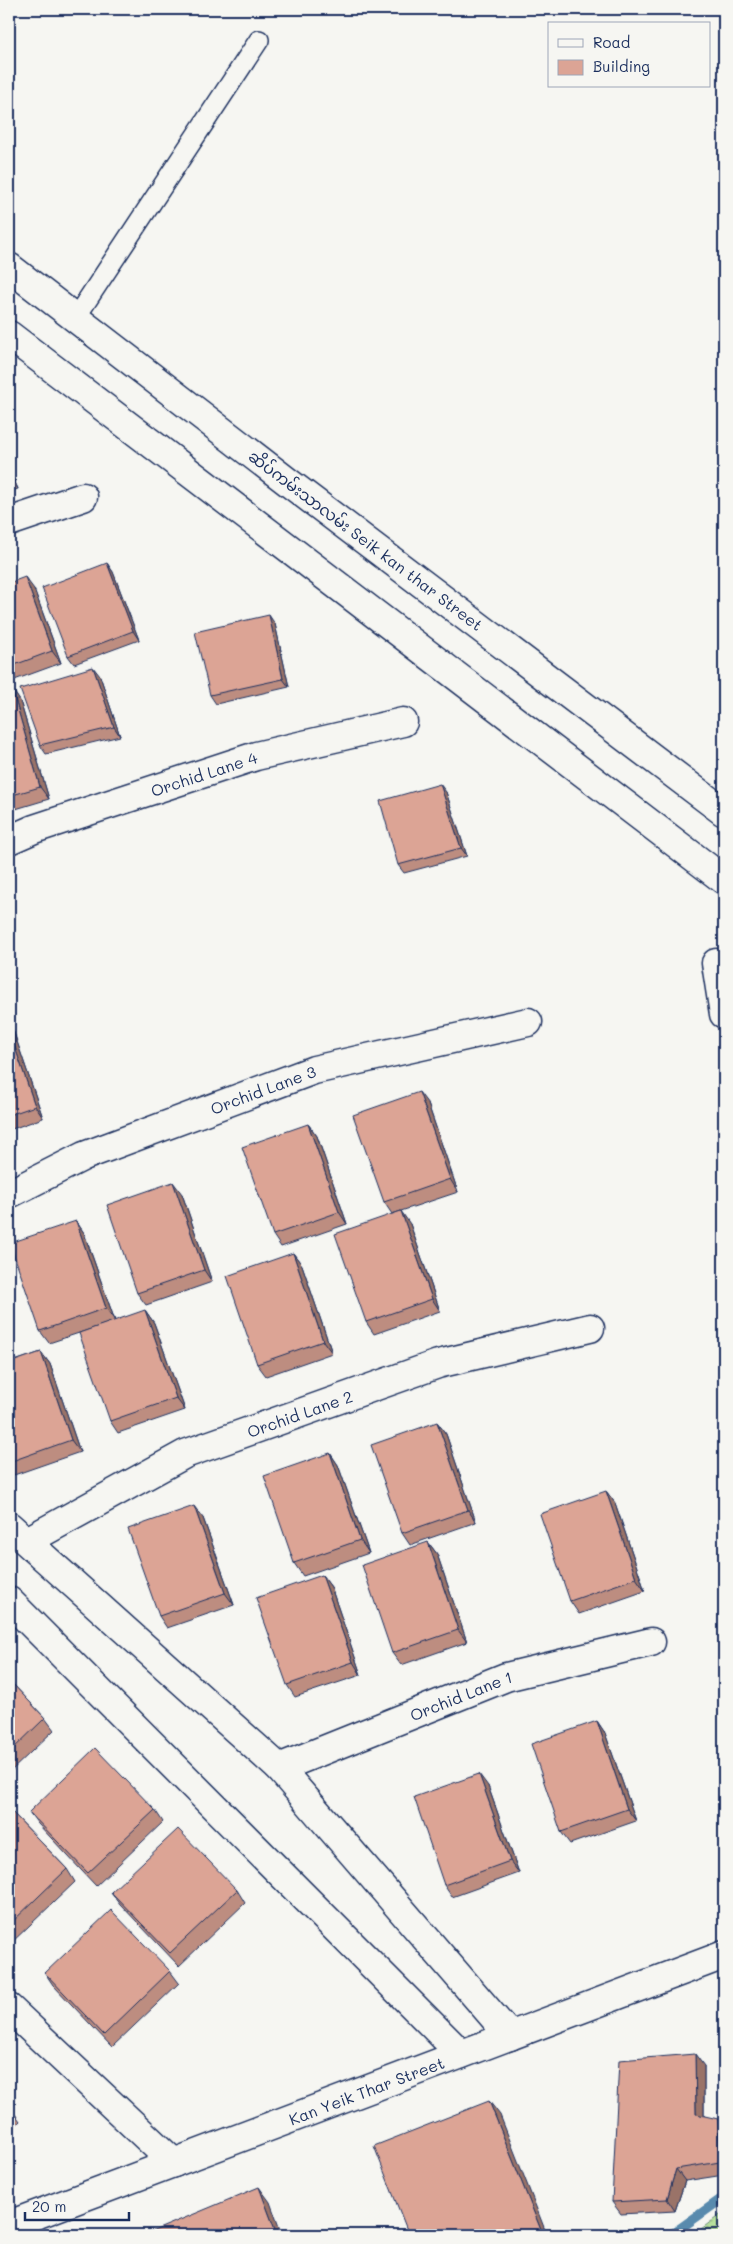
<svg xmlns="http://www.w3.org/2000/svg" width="733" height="2244" viewBox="0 0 733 2244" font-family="Mali,'Noto Sans Myanmar',sans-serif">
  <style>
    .green { fill: url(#green-dots); stroke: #69887d }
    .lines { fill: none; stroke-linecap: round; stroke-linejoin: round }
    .stream { stroke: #588aad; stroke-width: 10 }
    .lane-casing { stroke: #1b2f5e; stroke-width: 22 }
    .street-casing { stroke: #1b2f5e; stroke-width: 31 }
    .lane { stroke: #f6f6f2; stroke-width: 19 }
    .street { stroke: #f6f6f2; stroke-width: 28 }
    .wall { fill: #bd8d80; stroke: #1b2f5e }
    .shaded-wall { fill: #9a7368; stroke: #1b2f5e }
    .building { fill: #dca495; stroke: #1b2f5e }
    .labels { text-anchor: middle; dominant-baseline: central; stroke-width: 4; stroke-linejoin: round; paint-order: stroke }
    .street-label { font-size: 16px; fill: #1b2f5e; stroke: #f6f6f2 }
  </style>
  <defs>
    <pattern id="green-dots" width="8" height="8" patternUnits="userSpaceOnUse" patternTransform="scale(1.25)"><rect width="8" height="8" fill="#b7e09c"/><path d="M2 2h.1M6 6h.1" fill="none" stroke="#9dc089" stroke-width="1.8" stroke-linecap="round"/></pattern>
  </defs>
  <rect width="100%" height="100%" fill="#f6f6f2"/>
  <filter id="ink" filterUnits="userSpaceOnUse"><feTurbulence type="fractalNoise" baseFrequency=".02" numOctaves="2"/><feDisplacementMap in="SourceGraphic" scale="10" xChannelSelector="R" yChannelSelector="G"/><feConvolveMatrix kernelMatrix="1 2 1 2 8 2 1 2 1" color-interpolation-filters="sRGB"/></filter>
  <g filter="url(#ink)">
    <path class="green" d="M724,2212v23h-31z"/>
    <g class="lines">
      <path class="stream" d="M671,2235l49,-35 4,-1"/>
      <defs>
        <path id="lane" d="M76,317l183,-277"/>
        <g id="street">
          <path d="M9,267l279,215 436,330"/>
          <path d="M9,335l715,545"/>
          <path d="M9,522l74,-25"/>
          <path id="s1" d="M9,840l25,-11 222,-73 147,-34"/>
          <path d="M716,963l8,51"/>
          <path id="s2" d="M9,1194l75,-38 230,-86 214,-48"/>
          <path d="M9,1526l270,242 231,268"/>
          <path id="s3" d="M27,1541l158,-87 253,-90 152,-36"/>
          <path d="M9,1601l452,453"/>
          <path id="s4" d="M279,1768l227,-91 145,-35"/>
          <path d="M9,2008l165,155"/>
          <path id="s5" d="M9,2225l715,-270"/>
        </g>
      </defs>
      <use href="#lane" class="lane-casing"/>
      <use href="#street" class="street-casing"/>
      <use href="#lane" class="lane"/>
      <use href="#street" class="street"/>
    </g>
    <g class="wall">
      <path d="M9,469l9,20 -9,3z"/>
      <path d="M107,563l6,9 26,68 -65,24 -6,-8z"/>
      <path d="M9,583l25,6 27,74 -52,19z"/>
      <path d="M275,624l14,63 -73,17 -6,-9z"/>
      <path d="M100,676l20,60 -74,18 -6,-9z"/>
      <path d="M12,689l8,12 29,98 -40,12v-121z"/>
      <path d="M446,792l21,64 -63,17 -6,-8z"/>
      <path d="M9,1024l4,6 30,88 -34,12z"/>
      <path d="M428,1104l30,88 -66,22 -8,-12z"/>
      <path d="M308,1124l9,12 30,88 -66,23 -8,-12z"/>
      <path d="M182,1194l30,88 -66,23 -9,-12z"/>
      <path d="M76,1221l8,12 31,88 -66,22 -9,-12z"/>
      <path d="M410,1224l30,87 -66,23 -8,-12z"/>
      <path d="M293,1253l9,12 30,88 -66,23 -9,-12z"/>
      <path d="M145,1310l9,13 31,87 -67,23 -8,-12z"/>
      <path d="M41,1352l9,12 30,88 -66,23 -5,-7v-105z"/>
      <path d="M437,1422l9,12 30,88 -66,23 -8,-12z"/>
      <path d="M330,1453l8,12 31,88 -66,23 -9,-13z"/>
      <path d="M606,1491l9,12 30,88 -66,23 -9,-13z"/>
      <path d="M203,1518l31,87 -67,23 -8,-12z"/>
      <path d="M428,1542l9,12 30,88 -66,23 -9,-12z"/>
      <path d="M322,1575l9,12 30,88 -66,22 -8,-12z"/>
      <path d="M9,1680l36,38 9,12 -45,43z"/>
      <path d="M597,1721l8,12 31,88 -66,23 -9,-12z"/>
      <path d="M488,1786l31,87 -67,24 -8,-12z"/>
      <path d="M9,1809l58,60 8,13 -66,63z"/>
      <path d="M155,1810l8,12 -67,64 -58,-62 -9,-12z"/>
      <path d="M237,1890l8,13 -66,63 -59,-62 -9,-12z"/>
      <path d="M170,1971l9,12 -67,64 -59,-62 -8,-12z"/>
      <path d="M704,2066v50l20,12v47l-39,6 -10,30 -54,3 -9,-12z"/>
      <path d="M9,2106l11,15 -11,11z"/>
    </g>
    <g class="shaded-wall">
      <path d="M9,469l9,20 -9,-14z"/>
      <path d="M107,563l6,9 26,68 -6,-9z"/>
      <path d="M25,577l9,12 27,74 -9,-12z"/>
      <path d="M269,615l6,9 14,63 -6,-8z"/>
      <path d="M93,667l7,9 20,60 -6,-9z"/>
      <path d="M12,689l8,12 29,98 -9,-12z"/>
      <path d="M440,784l6,8 21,64 -6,-8z"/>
      <path d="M9,1024l4,6 30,88 -8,-12 -26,-76z"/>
      <path d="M419,1092l9,12 30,88 -8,-13z"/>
      <path d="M308,1124l9,12 30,88 -8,-12z"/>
      <path d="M173,1182l9,12 30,88 -8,-12z"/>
      <path d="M401,1211l9,13 30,87 -8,-12z"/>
      <path d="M76,1221l8,12 31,88 -9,-13z"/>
      <path d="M293,1253l9,12 30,88 -9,-12z"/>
      <path d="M145,1310l9,13 31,87 -9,-12z"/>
      <path d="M41,1352l9,12 30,88 -9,-12z"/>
      <path d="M437,1422l9,12 30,88 -8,-12z"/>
      <path d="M330,1453l8,12 31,88 -9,-13z"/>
      <path d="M606,1491l9,12 30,88 -9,-13z"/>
      <path d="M194,1506l9,12 31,87 -9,-12z"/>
      <path d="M428,1542l9,12 30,88 -9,-12z"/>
      <path d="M322,1575l9,12 30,88 -8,-13z"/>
      <path d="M597,1721l8,12 31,88 -9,-12z"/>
      <path d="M479,1774l9,12 31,87 -9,-12z"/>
      <path d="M695,2054l9,12v60l-8,-12z"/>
      <path d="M489,2101l11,14 47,120h-4z"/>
      <path d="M718,2119l6,9v40l-4,-6z"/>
      <path d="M676,2169l9,12 -10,30 -8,-12z"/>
      <path d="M259,2187l11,15 12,33h-5z"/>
    </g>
    <g class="building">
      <path d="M107,563l26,68 -65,25 -26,-68z"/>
      <path d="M25,577l27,74 -43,16v-84z"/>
      <path d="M269,615l14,64 -73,16 -15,-63z"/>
      <path d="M93,667l21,60 -74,18 -20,-56z"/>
      <path d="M12,689l28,98 -31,9v-106z"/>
      <path d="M440,784l21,64 -63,17 -18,-64z"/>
      <path d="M9,1030l26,76 -26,9z"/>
      <path d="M419,1092l31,87 -66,23 -31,-87z"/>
      <path d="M308,1124l31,88 -66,23 -31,-88z"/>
      <path d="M173,1182l31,88 -67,23 -30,-88z"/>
      <path d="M401,1211l31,88 -66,23 -31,-88z"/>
      <path d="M76,1221l30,87 -66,23 -30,-88z"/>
      <path d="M293,1253l30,88 -66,23 -30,-88z"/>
      <path d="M145,1310l31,88 -66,23 -31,-88z"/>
      <path d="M41,1352l30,88 -62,22v-99z"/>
      <path d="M437,1422l31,88 -66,23 -31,-88z"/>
      <path d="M330,1453l30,87 -66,23 -30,-87z"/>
      <path d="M606,1491l30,87 -66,23 -30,-87z"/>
      <path d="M194,1506l31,87 -66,23 -31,-87z"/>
      <path d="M428,1542l30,88 -66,23 -30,-88z"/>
      <path d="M322,1575l31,87 -66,23 -31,-87z"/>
      <path d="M9,1680l36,38 -36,35z"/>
      <path d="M597,1721l30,88 -66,23 -30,-88z"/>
      <path d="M95,1748l60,62 -67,63 -59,-61z"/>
      <path d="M479,1774l31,87 -66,24 -30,-88z"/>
      <path d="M9,1809l58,60 -58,56z"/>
      <path d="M178,1829l59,61 -67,63 -59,-61z"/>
      <path d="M111,1910l59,61 -66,64 -59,-62z"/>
      <path d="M695,2054l1,60 22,5 2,43 -44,7 -9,30 -55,3 7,-142z"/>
      <path d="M489,2101l54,134h-134l-35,-89z"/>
      <path d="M259,2187l18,48h-133z"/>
    </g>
  </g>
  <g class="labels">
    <g class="street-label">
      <text transform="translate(366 540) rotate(37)">ဆိပ်ကမ်းသာလမ်း Seik kan thar Street</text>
      <text stroke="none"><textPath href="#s1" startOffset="206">Orchid Lane 4</textPath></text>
      <text stroke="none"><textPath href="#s2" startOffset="275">Orchid Lane 3</textPath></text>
      <text stroke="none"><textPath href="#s3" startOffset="302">Orchid Lane 2</textPath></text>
      <text stroke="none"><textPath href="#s4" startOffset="196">Orchid Lane 1</textPath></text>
      <text stroke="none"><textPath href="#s5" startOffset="382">Kan Yeik Thar Street</textPath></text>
    </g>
  </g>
  <rect width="733" height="2244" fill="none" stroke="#f6f6f2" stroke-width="30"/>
  <rect x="15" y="15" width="703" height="2214" fill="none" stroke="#1b2f5e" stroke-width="2" filter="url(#ink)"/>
  <rect x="548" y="22" width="162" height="65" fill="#f6f6f2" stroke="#9ea6b7"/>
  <rect x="558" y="39" width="25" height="8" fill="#f6f6f2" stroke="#9ea6b7"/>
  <text x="593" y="48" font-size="15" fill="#1b2f5e">Road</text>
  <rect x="558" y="60" width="25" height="15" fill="#dca495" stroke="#9ea6b7"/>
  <text x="593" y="72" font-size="15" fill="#1b2f5e">Building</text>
  <path d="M25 2212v8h104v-8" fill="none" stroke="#1b2f5e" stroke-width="2.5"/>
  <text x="32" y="2212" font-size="15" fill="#1b2f5e" stroke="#f6f6f2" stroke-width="4" paint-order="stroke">20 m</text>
</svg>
